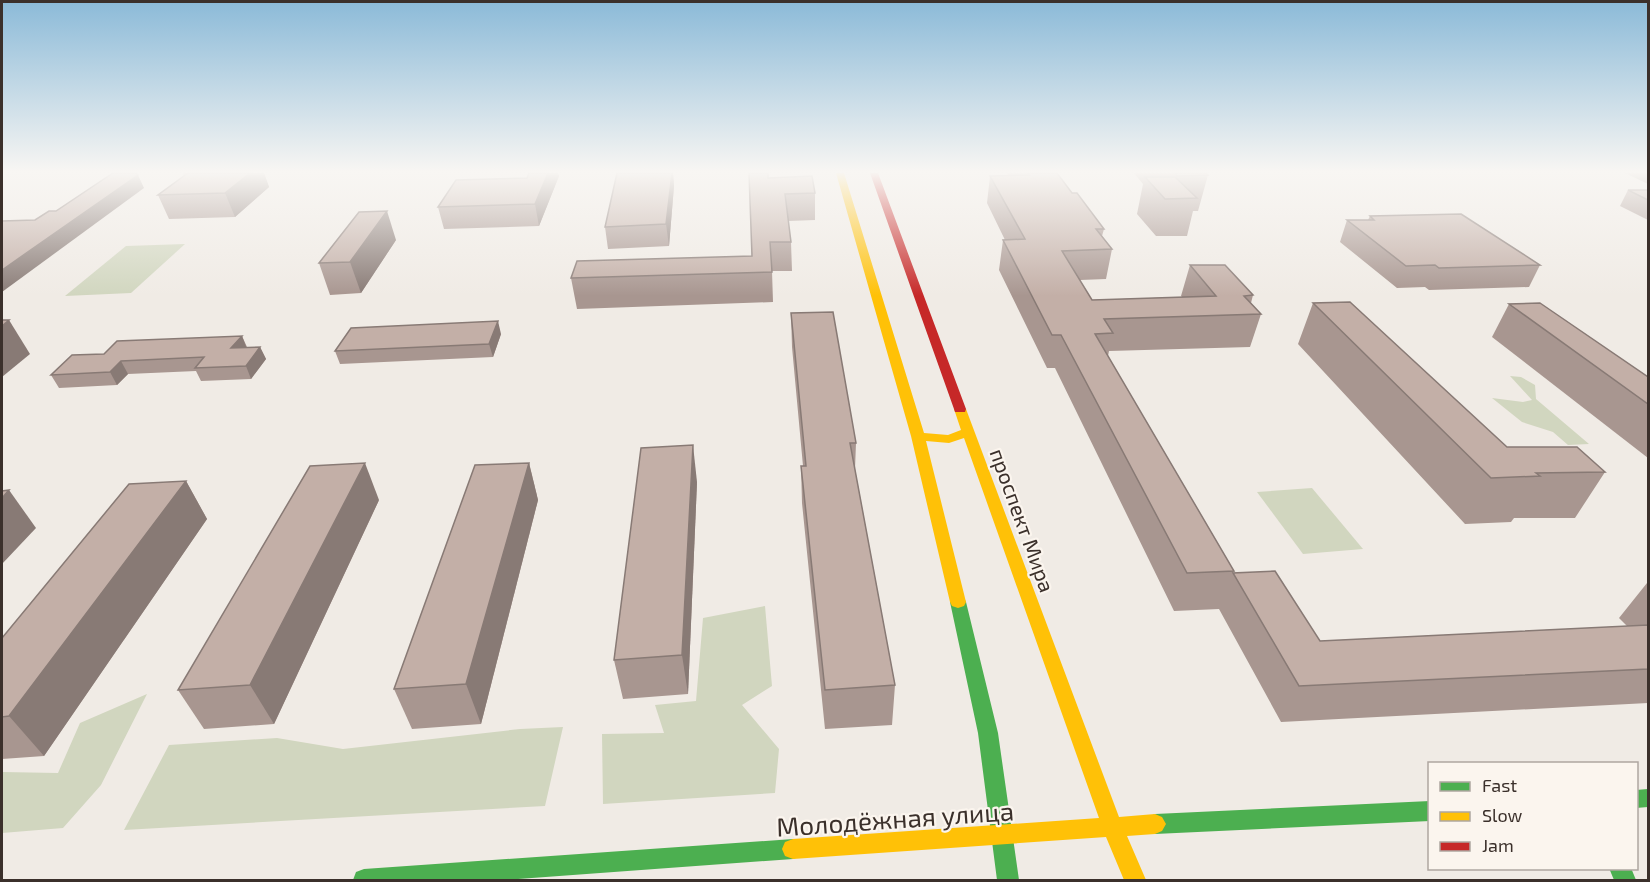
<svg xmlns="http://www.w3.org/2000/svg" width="1650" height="882" viewBox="0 0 1650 882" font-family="'Exo 2',sans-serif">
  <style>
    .green { fill: #d1d6bf }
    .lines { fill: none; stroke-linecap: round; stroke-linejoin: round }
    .fast { fill: #4caf50; fill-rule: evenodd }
    .slow { fill: #ffc107; fill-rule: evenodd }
    .jam { fill: #c62828; fill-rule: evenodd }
    .wall { fill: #a89690 }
    .shaded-wall { fill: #887a75 }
    .building { fill: #c3afa7; stroke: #887a75; stroke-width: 1.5 }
    .labels { text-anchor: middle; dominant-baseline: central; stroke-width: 4.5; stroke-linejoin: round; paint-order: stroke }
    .street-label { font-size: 21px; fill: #3b302b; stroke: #fbf5ee }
    .near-street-label { font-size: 26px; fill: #3b302b; stroke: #fbf5ee }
  </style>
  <rect width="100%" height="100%" fill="#f0ebe5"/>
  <g class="green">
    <path d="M185,244l-54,49 -66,3 61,-50z"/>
    <path d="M1510,376l11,1 14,8 1,14 53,45 -21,1 -15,-13 -31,-10 -30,-24 31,4 9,-2z"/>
    <path d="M1312,488l51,61 -60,5 -46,-62z"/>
    <path d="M765,606l7,80 -30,19 37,44 -4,44 -172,11 -1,-70 62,-1 -9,-28 41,-4 7,-83z"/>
    <path d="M147,694l-46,91 -38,43 -61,5v-61l56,1 22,-50z"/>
    <path d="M563,727l-18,79 -421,24 45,-85 108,-7 66,11 177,-20z"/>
  </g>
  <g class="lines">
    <g class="fast">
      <path d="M958,596l6,2 2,4 32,131 21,147h-22l-19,-147 -28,-131 2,-4z"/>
      <path d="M1648,789v18l-12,1v-18z"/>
      <path d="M1430,801v20l-275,13 -7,-3 -4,-7 4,-7 7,-3z"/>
      <path d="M793,839l8,3 3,7 -3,7 -8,3 -287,21h-153l3,-8 8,-3z"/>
      <path d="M1609,868h22l5,12h-22z"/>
    </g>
    <path class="slow" d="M836,173h8l80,260 24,2 13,-5 -7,-21 6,-4 6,4 153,408 36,-3 7,3 4,7 -4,7 -7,3 -28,2 19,44h-22l-18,-43 -313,22 -8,-3 -3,-7 3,-7 8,-3 306,-21 -135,-380 -15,5 -23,-2 40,161 -2,4 -6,2 -6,-2 -2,-4 -39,-166z"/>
    <path class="jam" d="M870,173h8l88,236 -1,3h-10l-1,-3z"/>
  </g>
  <g class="wall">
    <path d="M183,173h81l5,14 -34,30 -66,2 -11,-24 26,-19z"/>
    <path d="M529,173h29l1,3 -20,50 -95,3 -6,-22 89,-29z"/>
    <path d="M617,173h56l1,13 -5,60 -61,3 -3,-22z"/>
    <path d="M1007,173h50l15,20 32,36 -2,7 10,13 -6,30 -26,1 12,20 90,-3 -1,-1 9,-31 63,30 -2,8 10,11 -11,33 -141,4 -1,5 126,215 -1,2 87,68 307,-15 -8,-8 28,-35h1v120l-367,19 -62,-113 -45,2 -119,-243h-8l-48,-98 4,-30h2l-18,-37 3,-27h19z"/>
    <path d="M1134,173h72l2,2 -10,36h-5l-6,25h-31l-19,-22 6,-30z"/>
    <path d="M1625,173h23v11z"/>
    <path d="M768,178l47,15v27l-27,1 3,21 1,29h-20l1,31 -196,7 -6,-31 181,-22z"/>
    <path d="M1628,190h20v30l-28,-14z"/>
    <path d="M1370,216l170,49 -11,22 -100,3 -4,-3 -28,1 -57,-46 7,-22h21z"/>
    <path d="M396,240l-35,53 -31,2 -11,-32z"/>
    <path d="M1313,303l194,144 98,25 -30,46h-61l-3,4 -46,2 -167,-180z"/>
    <path d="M1509,304l139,73v81l-156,-121z"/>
    <path d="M791,313l65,130 -1,26 40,216 -3,40 -67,4 -23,-226 -1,-37h2l-11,-119z"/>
    <path d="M501,334l-8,23 -153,7 -5,-13z"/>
    <path d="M242,336l5,11h13l6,12 -15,20 -50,2 -5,-10 -68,3 -11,11 -58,3 -8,-13 53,-21z"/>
    <path d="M529,463l9,37 -57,224 -69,5 -18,-40z"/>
    <path d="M186,481l21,38 -163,237 -42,3v-121z"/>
    <path d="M697,482l-9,212 -65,5 -9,-39z"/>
    <path d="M379,500l-105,224 -70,5 -26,-39z"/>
  </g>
  <g class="shaded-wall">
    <path d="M250,173h14l5,14 -34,30 -10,-24z"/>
    <path d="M548,173h10l1,3 -20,50 -4,-22z"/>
    <path d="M672,173h1l1,13 -5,60 -3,-22z"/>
    <path d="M138,175l6,13 -142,104v-22z"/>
    <path d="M387,211l9,29 -35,53 -11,-31z"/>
    <path d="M9,320l21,34 -28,23v-51z"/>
    <path d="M498,321l3,13 -8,23 -4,-13z"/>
    <path d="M242,336l5,13 -16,-1z"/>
    <path d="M260,347l6,12 -15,20 -5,-13z"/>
    <path d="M121,361l7,13 -11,11 -7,-13z"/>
    <path d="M693,445l4,37 -9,212 -6,-39z"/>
    <path d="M365,463l14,37 -105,224 -24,-39z"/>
    <path d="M529,463l9,37 -57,224 -15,-40z"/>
    <path d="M186,481l21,38 -163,237 -35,-40z"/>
    <path d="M9,490l27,38 -34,36v-66z"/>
  </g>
  <g class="building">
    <path d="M113,173h23l2,2 -136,95v-49l33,-1 14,-9h7z"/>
    <path d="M188,173h62l-25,20 -67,2z"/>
    <path d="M529,173h19l-13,31 -97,3 18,-27 71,-2z"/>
    <path d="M617,173h55l-6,51 -61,3z"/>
    <path d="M749,173h19v5l44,-2 3,17 -30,1 6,48h-21l2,30 -201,6 6,-17 175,-5z"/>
    <path d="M1027,173h30l15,20h5l27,36h-8l16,20 -50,2 30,49 124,-4 -26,-31h35l28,30 -9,1 17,18 -157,5 9,14 -18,1 139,237 -47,2 -126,-238h-9l-49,-95 22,-1 -35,-63 39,-1z"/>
    <path d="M1175,173h31l2,2 -31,1z"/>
    <path d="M1145,177h30l22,21 -32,1z"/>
    <path d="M1628,190h20v10z"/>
    <path d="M387,211l-37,51 -31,1 40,-51z"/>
    <path d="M1461,214l79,51 -101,3 -4,-3 -29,1 -59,-46h27l-4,-4z"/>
    <path d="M1350,302l157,145h70l28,25 -69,1 4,3 -49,2 -178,-175z"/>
    <path d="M1540,303l108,74v27l-139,-100z"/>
    <path d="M833,312l23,131h-6l45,242 -70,5 -24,-224h5l-15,-153z"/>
    <path d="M2,320h7l-7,6z"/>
    <path d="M498,321l-9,23 -154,7 16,-23z"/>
    <path d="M242,336l-11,12 29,-1 -14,19 -51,2 9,-11 -83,4 -11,11 -59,3 21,-20 32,-1 13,-13z"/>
    <path d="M693,445l-11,210 -68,5 27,-212z"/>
    <path d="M365,463l-115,222 -72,5 132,-224z"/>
    <path d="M529,463l-63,221 -72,5 81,-224z"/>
    <path d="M186,481l-177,235 -7,1v-79l127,-154z"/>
    <path d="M9,490l-7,8v-7z"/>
    <path d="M1275,571l45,70 328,-16v44l-349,17 -66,-113z"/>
  </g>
  <linearGradient id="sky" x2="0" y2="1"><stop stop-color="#8bbad8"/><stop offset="0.58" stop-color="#f8f6f3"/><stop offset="1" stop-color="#f8f6f3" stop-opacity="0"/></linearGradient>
  <rect width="1650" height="296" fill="url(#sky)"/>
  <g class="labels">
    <g class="street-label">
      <text transform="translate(1023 520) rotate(70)">проспект Мира</text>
    </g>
    <g class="near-street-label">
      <text transform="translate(895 818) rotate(-4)">Молодёжная улица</text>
    </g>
  </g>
  <rect width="1650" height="882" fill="none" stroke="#3b302b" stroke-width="6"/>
  <rect x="1428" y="762" width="210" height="108" fill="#fbf5ee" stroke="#aea6a0" stroke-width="1.5"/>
  <rect x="1440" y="782" width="30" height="9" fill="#4caf50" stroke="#aea6a0" stroke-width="1.5"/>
  <text x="1482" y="792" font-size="18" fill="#3b302b">Fast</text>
  <rect x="1440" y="812" width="30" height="9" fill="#ffc107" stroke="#aea6a0" stroke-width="1.5"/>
  <text x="1482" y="822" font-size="18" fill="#3b302b">Slow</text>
  <rect x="1440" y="842" width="30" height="9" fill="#c62828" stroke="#aea6a0" stroke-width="1.5"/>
  <text x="1482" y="852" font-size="18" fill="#3b302b">Jam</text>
</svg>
